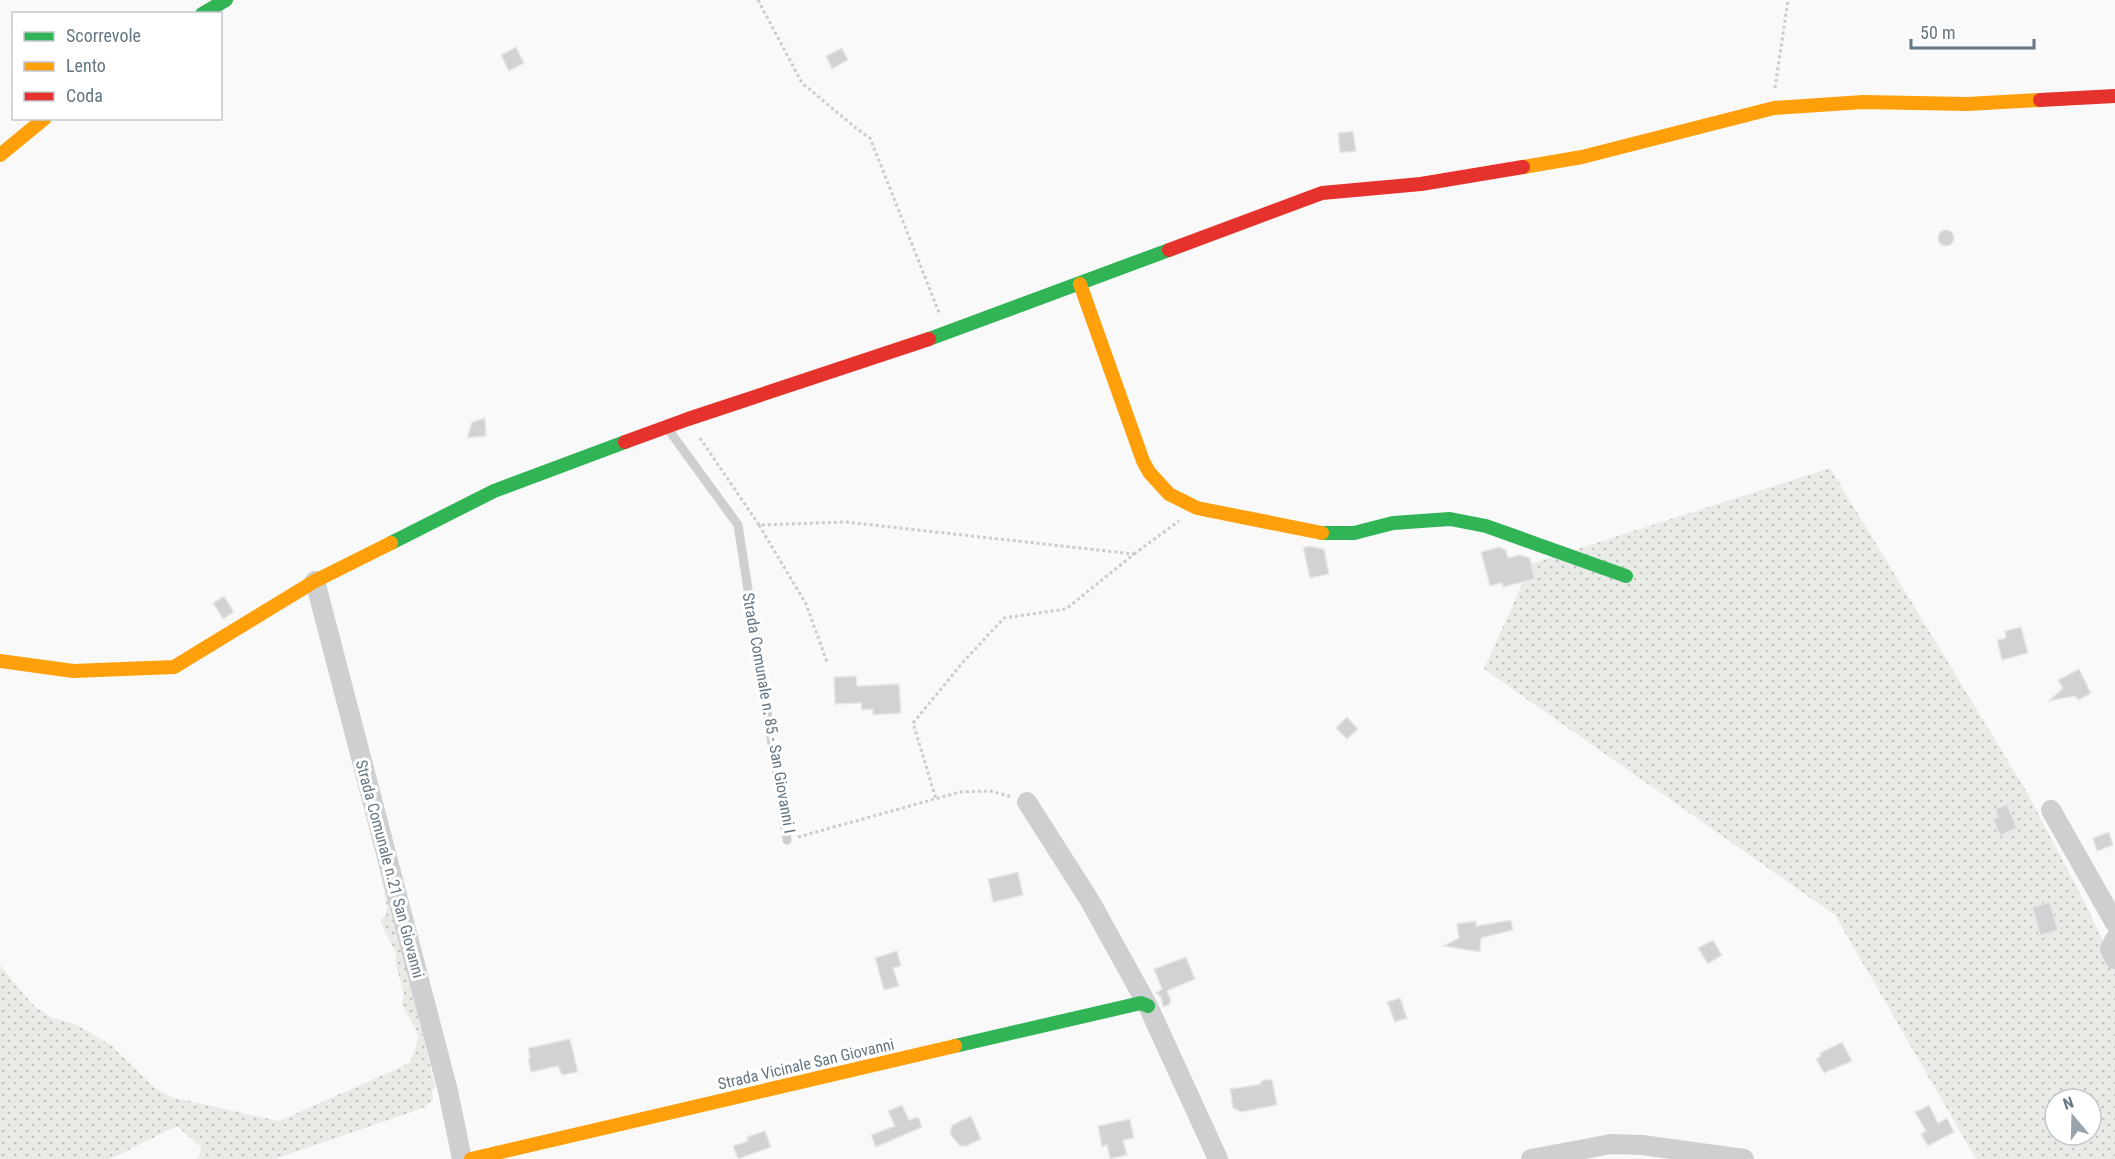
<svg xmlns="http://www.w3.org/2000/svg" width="2115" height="1159" viewBox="0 0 2115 1159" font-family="'Roboto Condensed',sans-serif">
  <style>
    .green { fill: url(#green-dots); fill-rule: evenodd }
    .building { fill: #d0d2d3; stroke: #e8e8e8; stroke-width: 1.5 }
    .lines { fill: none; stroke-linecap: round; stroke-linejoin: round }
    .path { stroke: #cbcccd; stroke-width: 3; stroke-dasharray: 3 3; stroke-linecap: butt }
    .lane { stroke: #cecfd0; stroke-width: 9 }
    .street { stroke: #cecfd0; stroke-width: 20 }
    .fast { stroke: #30b455; stroke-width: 14 }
    .slow { stroke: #ff9f0a; stroke-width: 14 }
    .jam { stroke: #e5322d; stroke-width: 14 }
    .labels { text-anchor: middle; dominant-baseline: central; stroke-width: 6; stroke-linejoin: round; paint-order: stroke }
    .street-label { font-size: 16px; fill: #657683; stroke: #fff }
  </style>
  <defs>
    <pattern id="green-dots" width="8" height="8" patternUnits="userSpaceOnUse" patternTransform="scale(1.5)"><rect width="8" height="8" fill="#e8ebe6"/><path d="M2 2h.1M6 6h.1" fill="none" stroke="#c0c3c0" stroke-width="1.8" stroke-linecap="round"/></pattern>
  </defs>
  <rect width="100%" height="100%" fill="#f9f9f9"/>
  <g class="green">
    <path d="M1830,468l198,326 57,109 30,64v192h-139l-141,-244 -351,-246 47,-105zM2055,1099h36v36h-36z"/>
    <path d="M362,772l73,315 -3,5 1,9 -10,7 -148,51h-77l4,-11 -25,-22 -67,33h-110v-194l33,40 19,13 23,6 36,21 44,43 16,9 108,24 131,-58 8,-23 -1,-9 -15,-26 2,-11 -8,-29v-12l-12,-23 -3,-11 5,-4 1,-7z"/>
  </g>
  <g class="building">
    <path d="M516,47l8,16 -15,8 -8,-16z"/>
    <path d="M842,48l6,12 -16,9 -6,-13z"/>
    <path d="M1353,131l3,20 -16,2 -2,-20z"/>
    <circle cx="1946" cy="238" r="8"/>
    <path d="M485,418l1,18 -19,2 5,-16z"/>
    <path d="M1309,546l15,3 5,25 -19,4 -7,-30z"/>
    <path d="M1499,547l7,3 2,8 12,-3 10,3 5,21 -32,8 -1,-4 -12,3 -9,-34z"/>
    <path d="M224,596l10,16 -11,7 -10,-16z"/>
    <path d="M2021,627l7,26 -26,7 -5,-20 9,-2 -1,-7z"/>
    <path d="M2079,669l12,24 -12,7 -4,-4 -26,5 14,-13 -5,-8z"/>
    <path d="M856,676l1,10 42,-2 2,29 -28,2v-6l-11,1 -1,-7 -26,1 -1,-27z"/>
    <path d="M1347,717l11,12 -11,10 -11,-11z"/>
    <path d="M2007,804l10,24 -17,8 -7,-17 5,-2 -3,-8z"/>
    <path d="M2109,832l4,13 -16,6 -4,-13z"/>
    <path d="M1018,872l5,23 -30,7 -5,-23z"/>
    <path d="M2050,902l8,28 -18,6 -8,-29z"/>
    <path d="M1511,920l2,10 -32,8 -1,14 -37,-6 16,-8 -2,-14 19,-3v5z"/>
    <path d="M1713,940l9,15 -14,9 -10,-16z"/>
    <path d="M897,951l4,15 -8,2 6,18 -15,4 -9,-32z"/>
    <path d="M1186,957l9,22 -28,12 4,9 -2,5 -6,2 -2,-10 -5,-4 6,-4 -8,-20z"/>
    <path d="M1400,998l7,20 -12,4 -8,-20z"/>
    <path d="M570,1039l8,33 -16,3 -4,-9 -27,6 -3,-13 2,-1 -2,-10z"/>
    <path d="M1842,1042l10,19 -28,12 -8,-14 5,-3 -1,-3z"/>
    <path d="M1272,1079l5,26 -36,7 -8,-4 -3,-19 31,-5v-3z"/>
    <path d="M902,1105l7,15 9,-3 4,10 -46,20 -5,-12 24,-9 -7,-15z"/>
    <path d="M1929,1105l9,18 9,-5 7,14 -26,14 -7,-12 5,-3 -11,-19z"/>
    <path d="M971,1116l10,23 -14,7h-7l-10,-12 2,-9z"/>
    <path d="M1130,1119l4,19 -11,2 4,15 -17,4 -3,-14 -5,2 -4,-21z"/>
    <path d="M765,1131l6,16 -33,12 -5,-13 15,-5 -1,-4z"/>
  </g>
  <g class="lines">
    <g class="path">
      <path d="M758,0l44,83 55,46 13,9 70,177"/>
      <path d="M1775,88l13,-88"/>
      <path d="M700,438l59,87 87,-3 288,32 -68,55 -62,9 -40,43 -51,62 23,76"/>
      <path d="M759,525l47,79 21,58"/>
      <path d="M1134,554l45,-33"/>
      <path d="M798,837l162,-45 31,-1 21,6"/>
    </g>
    <path class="lane" d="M668,429l70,96 49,315"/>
    <g class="street">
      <path d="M315,581l133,510 14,68"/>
      <path d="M1027,802l63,99 58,105 70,153"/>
      <path d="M2051,810l64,113"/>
      <path d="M2115,939l-5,10 5,10"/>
      <path d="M1531,1159l80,-15 31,1 102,14"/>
    </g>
    <g class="fast">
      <path d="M202,14l24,-14"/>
      <path d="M929,339l240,-89"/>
      <path d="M1322,533h32l39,-10 57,-4 36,7 140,50"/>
      <path d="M391,543l103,-52 131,-49"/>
      <path d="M955,1046l186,-43 7,3"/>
    </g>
    <g class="slow">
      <path d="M0,155l45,-37"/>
      <path d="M1523,167l59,-10 192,-49 89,-6 104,2 73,-4"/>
      <path d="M1080,284l63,177 6,11 20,22 28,14 125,25"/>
      <path d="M0,661l73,10 101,-4 141,-86 76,-38"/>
      <path d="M471,1159l484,-113"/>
    </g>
    <g class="jam">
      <path d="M2040,100l75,-4"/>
      <path d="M1169,250l153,-57 99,-9 102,-17"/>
      <path d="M625,442l63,-23 241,-80"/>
    </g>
  </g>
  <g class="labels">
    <g class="street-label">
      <text transform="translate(769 713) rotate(80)">Strada Comunale n. 85 - San Giovanni I</text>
      <text transform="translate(390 869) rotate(75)">Strada Comunale n.21 San Giovanni</text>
      <text transform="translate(806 1064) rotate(-13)">Strada Vicinale San Giovanni</text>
    </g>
  </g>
  <rect x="12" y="12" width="210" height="108" fill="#ffffff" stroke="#c1c8cd" stroke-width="1.5"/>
  <rect x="24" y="32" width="30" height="9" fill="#30b455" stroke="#c1c8cd" stroke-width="1.5"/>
  <text x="66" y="42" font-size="18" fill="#657683">Scorrevole</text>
  <rect x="24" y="62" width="30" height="9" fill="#ff9f0a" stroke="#c1c8cd" stroke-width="1.5"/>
  <text x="66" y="72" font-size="18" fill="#657683">Lento</text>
  <rect x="24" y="92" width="30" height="9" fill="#e5322d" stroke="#c1c8cd" stroke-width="1.5"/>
  <text x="66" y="102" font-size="18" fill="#657683">Coda</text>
  <g transform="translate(2073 1117) rotate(341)"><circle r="28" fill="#ffffff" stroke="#c1c8cd" stroke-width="1.5"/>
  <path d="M0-4.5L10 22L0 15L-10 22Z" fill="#99a4ac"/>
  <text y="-9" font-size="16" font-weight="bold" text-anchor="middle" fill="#657683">N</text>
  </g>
  <path d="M1911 39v9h123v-9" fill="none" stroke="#657683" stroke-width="3"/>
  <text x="1920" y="39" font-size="18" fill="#657683" stroke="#ffffff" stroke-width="4.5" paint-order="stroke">50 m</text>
</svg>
